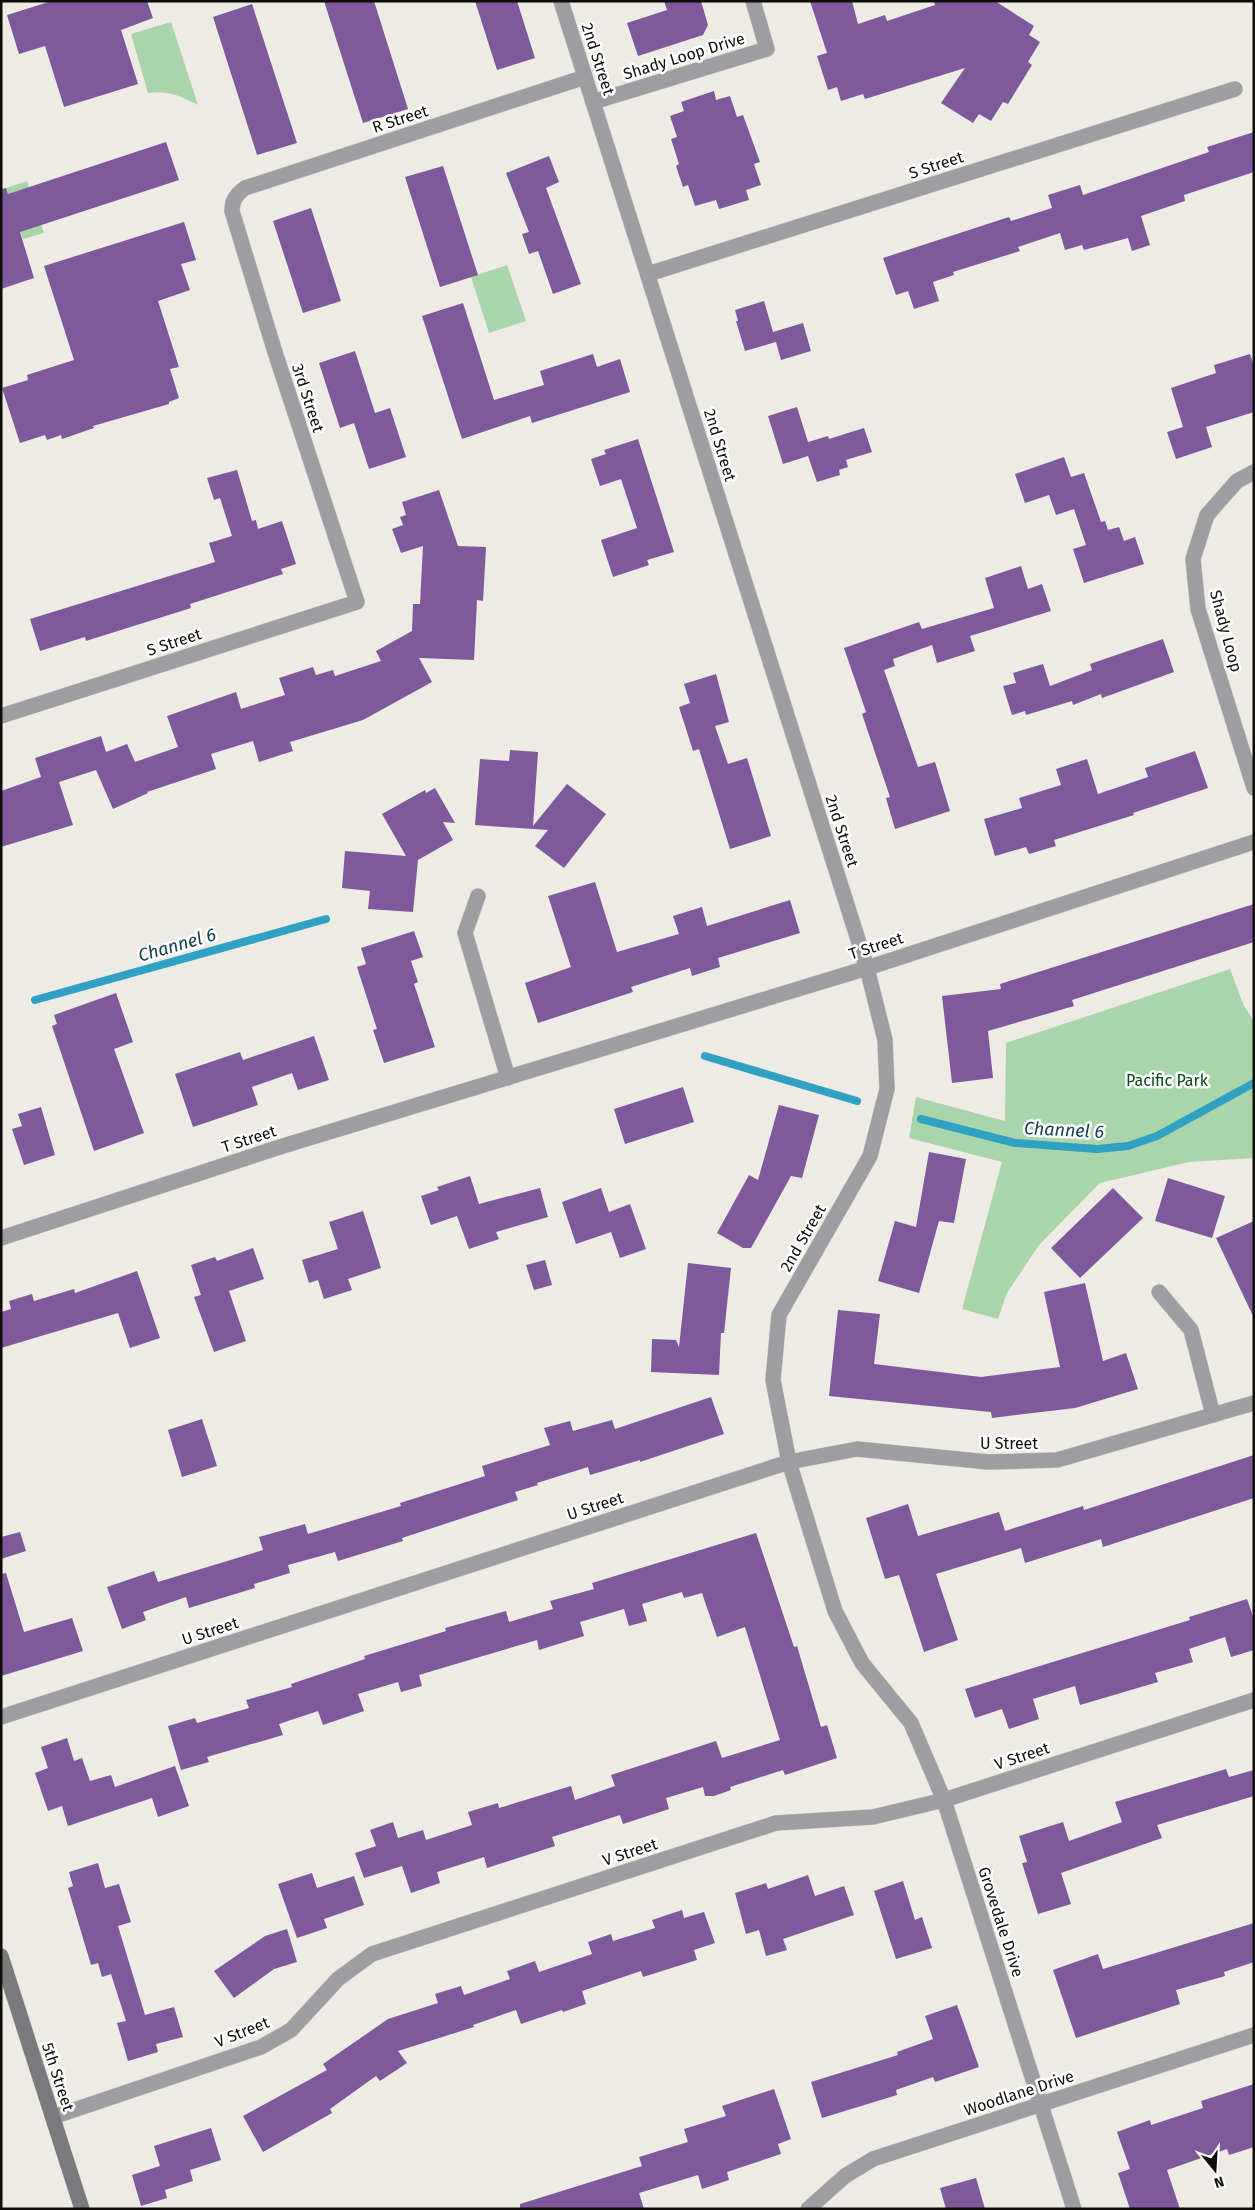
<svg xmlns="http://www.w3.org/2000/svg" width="1255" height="2210" viewBox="0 0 1255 2210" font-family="'Fira Sans',sans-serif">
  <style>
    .green { fill: #aad5aa }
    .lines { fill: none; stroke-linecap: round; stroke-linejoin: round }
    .stream { stroke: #30a0c3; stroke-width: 8 }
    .building { fill: #7e599c }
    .minor-casing { stroke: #c9c7c0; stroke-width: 16 }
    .secondary-casing { stroke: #c9c7c0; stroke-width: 16 }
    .minor { stroke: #9e9ea2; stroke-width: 15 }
    .secondary { stroke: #79797e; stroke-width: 15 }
    .labels { text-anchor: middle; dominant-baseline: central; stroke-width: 5; stroke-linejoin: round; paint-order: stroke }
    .street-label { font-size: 16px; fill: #0e0d0a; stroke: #fff }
    .park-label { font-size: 16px; fill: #034c10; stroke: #fff }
    .water-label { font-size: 18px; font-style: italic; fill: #11404f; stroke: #fff }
  </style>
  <rect width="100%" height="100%" fill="#edebe3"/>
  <g class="green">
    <path d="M171,22l27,83c-18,-9 -30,-15 -50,-12l-17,-59z"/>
    <path d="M27,181l17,52 -21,6 -17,-51z"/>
    <path d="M507,265l19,56 -37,12 -18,-56z"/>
    <path d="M1230,969l14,37 10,15v137l-65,4 -89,21 -61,62 -32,48 -9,26 -36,-10 40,-147 -93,-24 7,-41 89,24 1,-78z"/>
  </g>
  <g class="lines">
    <g class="stream">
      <path d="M35,1000l291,-81"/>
      <path d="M705,1056l152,45"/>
      <path d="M921,1119l94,24 82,6 31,-3 29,-10 97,-53"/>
    </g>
  </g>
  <g class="building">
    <path d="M52,1h95l6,17 -32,12 17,54 -74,23 -19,-61 -26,8 -12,-39z"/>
    <path d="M324,1h50l34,108 -45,14z"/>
    <path d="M475,1h42l18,57 -38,12z"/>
    <path d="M664,1h37l7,24 -5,10 -65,21 -11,-33 40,-13z"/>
    <path d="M810,1h42l6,23 27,-9 2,6 48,-16 -1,-4h61l39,25 -5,9 11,7 -12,20 4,3 -13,21 -11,18 -5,-2 -12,19 -12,-7 -6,9 -32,-20 24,-35 -100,31 -2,-5 -22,7 -4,-14 -9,3 -11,-34 10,-3z"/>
    <path d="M252,4l45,139 -40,12 -44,-138z"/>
    <path d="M714,91l2,9 14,-4 7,21 6,-2 17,47 -6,2 7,21 -15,5 3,10 -30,9 -3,-9 -21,6 -7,-21 -5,2 -7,-21 3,-2 -8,-25 6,-2 -7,-21 14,-5 -3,-9z"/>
    <path d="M1254,132v40l-70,23 1,6 -44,15 9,29 -18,6 -4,-13 -44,12 -2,-5 -17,5 -5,-17 -42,14 2,4 -67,21 1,3 -21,7 6,19 -25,8 -6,-18 -12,4 -13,-37 126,-41 2,4 41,-13 -4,-13 32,-10 3,10 126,-43 -2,-5z"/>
    <path d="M166,142l13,38 -159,52 14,46 -33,11v-100l5,-1 2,6z"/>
    <path d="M549,156l10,26 -13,6 35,96 -28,10 -15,-43 -9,3 -7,-20 7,-2 -23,-59z"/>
    <path d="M443,166l35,109 -38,12 -35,-110z"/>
    <path d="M311,208l30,93 -38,12 -30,-92z"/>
    <path d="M184,222l12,38 -15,4 9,26 -32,11 21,66 -9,2 9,29 -10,4v2l-76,22 1,2 -32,11 -1,-4 -14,5 -2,-5 -25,8 -18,-55 26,-8 -1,-5 47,-15 -30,-94z"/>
    <path d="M764,301l9,31 30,-9 8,28 -30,9 -5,-18 -31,9 -9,-30h2l-3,-11z"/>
    <path d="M463,303l31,97 50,-15 -4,-14 53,-17 4,13 23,-8 10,33 -98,31 -2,-7 -68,23 -40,-123z"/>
    <path d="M355,351l20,62 15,-5 16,49 -37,12 -15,-46 -14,5 -21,-65z"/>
    <path d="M1250,354l4,12v46l-48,15 6,20 -36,12 -9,-27 16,-5 -12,-39 45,-15 -2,-8z"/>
    <path d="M797,407l11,35 20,-6 1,3 35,-11 8,24 -26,8 2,7 -9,3 1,5 -23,7 -9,-26 -25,8 -15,-48z"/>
    <path d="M638,439l36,113 -27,8 2,5 -36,12 -12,-37 36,-12 -16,-49 -21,7 -9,-27 15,-5 -2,-4z"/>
    <path d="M1064,457l7,20 13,-4 17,49 4,-1 3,9 11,-3 5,14 11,-4 9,27 -60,19 -11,-34 13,-4 -12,-36 -18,6 -7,-20 -24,8 -10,-29z"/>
    <path d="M237,470l15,51 4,-1 2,9 24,-8 14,43 -15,5 2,5 -93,30 1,4 -105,33 -1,-4 -45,14 -10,-32 185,-57 -6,-19 23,-7 -12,-38 -6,2 -7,-22z"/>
    <path d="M439,490l19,56 28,1 -3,54 -6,-1 -3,60 -55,-2 13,24 -69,38 -73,22 3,9 -34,11 -6,-21 -42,13 5,15 -69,23 1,1 -35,16 -17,-39 -37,12 14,43 -72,22v-56l40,-14 -6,-19 66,-22 5,16 21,-8 8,18 43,-15 -11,-31 69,-24 5,17 44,-14 -6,-17 34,-11 3,8 17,-5 2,6 46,-15 -5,-10 36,-20 1,-27h7l3,-58 -22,7 -9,-24 11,-4 -3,-8 6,-2 -4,-13z"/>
    <path d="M1021,566l7,23 14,-5 9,27 -81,25 5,15 -38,12 -5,-18 -39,14 2,7 -11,4 34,97 17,-5 15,49 -55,18 -9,-31 4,-1 -28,-83 4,-2 -22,-64 75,-26 3,7 72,-21 -9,-30z"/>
    <path d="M1163,639l11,33 -72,26 -1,-4 -28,11 -1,-4 -46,14 -1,-4 -13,4 -9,-29 13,-3 -3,-10 30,-9 7,22 42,-16 -2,-6z"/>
    <path d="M716,674l13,48 -14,4 13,38 19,-6 24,78 -41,13 -31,-100 -6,2 -14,-44 11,-4 -6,-19z"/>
    <path d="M510,750l28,2 -5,74 34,-42 39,30 -42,54 -29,-22 13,-16 -73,-5 5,-66 29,2z"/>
    <path d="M1195,751l13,37 -75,25 1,2 -80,25 2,6 -27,8 -3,-7 -31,9 -11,-37 38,-11 -3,-10 42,-13 -5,-16 31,-10 11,35 50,-17 -3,-9z"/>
    <path d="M435,788l20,35 -12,-1 10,18 -35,20 -5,52 -45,-3 2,-18 -28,-3 3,-37 61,5 -24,-42 43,-24 1,3z"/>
    <path d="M595,882l22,70 62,-18 -6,-18 29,-9 5,19 83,-26 10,33 -82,25 2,9 -28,9 -2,-8 -59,19 2,5 -95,31 -13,-40 46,-16 -23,-71z"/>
    <path d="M1254,904v38l-182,58 2,6 -86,25 5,47 -41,5 -10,-87 59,-7 -1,-5z"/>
    <path d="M414,931l9,26 -12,4 7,21 -4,2 21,63 -51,16 -11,-33 4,-1 -20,-62 9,-3 -5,-16z"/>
    <path d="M116,993l17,49 -19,7 30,84 -50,18 -42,-125 5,-2 -3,-9z"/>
    <path d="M314,1036l15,44 -31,10 -6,-17 -40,14 6,18 -65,22 -18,-53 65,-22 3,8z"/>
    <path d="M683,1087l11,35 -69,22 -11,-35z"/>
    <path d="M779,1105l40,10 -17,63 -11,-2 -40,72h-8l-26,-15 32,-58 9,5z"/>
    <path d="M41,1107l14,48 -31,10 -12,-36 10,-3 -4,-12z"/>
    <path d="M929,1152l37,7 -12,64 -15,-2 -20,72 -41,-12 17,-60 21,6z"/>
    <path d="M470,1176l9,28 61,-16 8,29 -52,15 3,7 -30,10 -12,-33 -26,9 -10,-29 18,-6 -2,-3z"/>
    <path d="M1168,1178l57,18 -13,42 -57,-17z"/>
    <path d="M601,1188l8,24 21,-8 16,45 -26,9 -9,-26 -35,12 -14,-42z"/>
    <path d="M1113,1188l30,30 -63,60 -29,-30z"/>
    <path d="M363,1211l18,57 -33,11 4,11 -28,9 -6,-19 -9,3 -7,-23 36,-11 -9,-27z"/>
    <path d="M1254,1221v97l-38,-80z"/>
    <path d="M253,1248l11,31 -35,12 17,50 -32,11 -20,-55 7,-2 -10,-30 24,-8 2,4z"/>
    <path d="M545,1260l7,25 -18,5 -8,-25z"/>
    <path d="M688,1263l43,5 -7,65h-3l-2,42 -68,-3 1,-33 24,1 3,7z"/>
    <path d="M137,1271l23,67 -30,10 -12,-35 -117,35v-36l10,-3 -2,-8 23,-7 2,7 40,-12 1,4z"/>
    <path d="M1085,1283l18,78 23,-8 12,36 -63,19 -83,10 -1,-6 -162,-16 9,-86 42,4 -6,50 107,13 79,-10 -16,-75z"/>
    <path d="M711,1397l13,37 -84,28v-2l-50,15 -2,-8 -51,16 1,2 -23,7 3,8 -116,38 1,3 -65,20 -3,-9 -47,13 2,8 -36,11 1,4 -66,20 -3,-11 -43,15 3,8 -24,9 -15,-42 47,-16 4,11 105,-32 -4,-13 46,-13 3,10 93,-28 -1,-3 85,-27 -3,-10 68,-21 -6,-17 26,-7 3,10 39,-11 3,9z"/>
    <path d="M202,1419l15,47 -35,11 -14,-47z"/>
    <path d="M1254,1455v43l-151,49 -2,-8 -76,24 -4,-15 -85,26 22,66 -34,12 -25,-77 -14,4 -19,-61 42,-14 10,32 81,-24 6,19 78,-25 1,4z"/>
    <path d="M20,1532l6,19 -25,8v-22z"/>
    <path d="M756,1533l38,114 3,-1 24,81 6,-2 10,33 -52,17 -2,-5 -53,17 1,3 -17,6h-9l-2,-9 -37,11 3,11 -46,15 -3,-9 -68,22 3,9 -68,22 -3,-11 -47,15 3,11 -29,10 -9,-27 -38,12 -9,-25 21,-7 -6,-16 23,-8 5,16 25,-8 3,10 46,-15 -4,-13 30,-9 1,5 72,-22 4,14 40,-14 -4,-11 105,-34 6,17 58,-18 -35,-113 -28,10 -15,-44 -18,5 -2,-6 -40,12 5,17 -18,5 -5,-17 -44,13 4,14 -45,14 -2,-10 -88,26 -30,9 3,11 -21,6 -3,-10 -40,12 6,17 -41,14 -5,-14 -39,13 4,11 -76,22 2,5 -28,8 -13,-44 27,-8 2,5 52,-15 -3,-8 46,-13 -1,-3 74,-25 -1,-3 82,-25 -1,-3 61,-17 3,11 44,-13 -3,-8 44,-12 -2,-6z"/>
    <path d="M6,1573l18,59 48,-14 11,33 -82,25v-102z"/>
    <path d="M1247,1599l7,20v31l-23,7 -6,-20 -36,12 4,13 -38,11 3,9 -78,23 -5,-19 -42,13 6,20 -30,10 -7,-20 -27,9 -10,-29 225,-69 -1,-3z"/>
    <path d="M67,1738l7,23 8,-3 8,23 21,-6 4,12 60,-21 14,40 -31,11 -6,-19 -84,28 -6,-20 -14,5 -13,-38 13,-5 -7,-21z"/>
    <path d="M1226,1769l3,8 25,-7v26l-97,29 5,13 -101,35 10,31 -33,10 -16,-51 5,-1 -8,-26 44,-14 6,19 53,-19 -7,-20z"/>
    <path d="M98,1863l7,25 14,-4 12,38 -13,4 27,89 29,-8 9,30 -27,7 2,8 -30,9 -11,-38 9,-2 -15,-47 -9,3 -4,-14 -7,2 -23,-77 5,-2 -4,-14z"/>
    <path d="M312,1873l5,15 37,-12 10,29 -40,14 3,9 -30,10 -19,-54z"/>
    <path d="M808,1875l7,21 29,-10 10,29 -71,24 4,11 -21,6 -7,-26 -13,4 -11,-41 31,-10 2,6z"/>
    <path d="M903,1881l12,39 7,-3 10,31 -36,11 -22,-68z"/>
    <path d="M682,1910l2,8 20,-6 11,31 -21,7 3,10 -54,17 -2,-6 -59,20 4,13 -23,8 -1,-2 -41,14 -5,-14 -43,15 1,2 -76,24 9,12 -27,18 -4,-5 -46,33 2,4 -69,39 -20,-36 84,-46 -4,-6 65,-45 50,-16 -3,-9 26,-8 3,9 46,-16 -3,-8 28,-10 4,11 53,-18 -4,-12 23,-8 2,7 42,-13 -3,-8z"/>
    <path d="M1254,1923v39l-30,10 1,4 -49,14 4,14 -104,34 -23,-68 45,-16 5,15z"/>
    <path d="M287,1929l10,33 -23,7 -40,29 -20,-27 51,-35z"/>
    <path d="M957,2005l22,62 -44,15 -2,-5 -37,13 1,5 -75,23 -11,-36 87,-27 -1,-3 36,-13 -8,-23z"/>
    <path d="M1254,2084v63l-25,8 -2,-6 -60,21 13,39h-50l-12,-36 12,-4 -13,-37 33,-12 1,5 52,-17 -2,-7z"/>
    <path d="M774,2089l17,50 -13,5 3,10 -54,18 2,8 -27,9 -4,-14 -59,18 5,16h-124v-5l122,-38 -3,-9 49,-15 -4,-13 42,-13 -4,-10z"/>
    <path d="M211,2128l10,32 -31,10 3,11 -28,9 2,8 -26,8 -9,-31 28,-9 -6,-20z"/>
    <path d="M976,2178l9,31h-39l-6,-21z"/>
  </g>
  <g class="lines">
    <defs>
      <g id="minor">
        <path d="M561,1l306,967 18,72 2,49 -17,67 -91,159 -6,65 16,82 46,149 27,52 49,60 33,77 130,409"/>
        <path d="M593,102l174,-53 -14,-48"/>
        <path d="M648,274l587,-185"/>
        <path d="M1254,472l-17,9 -30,34 -14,44 5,50 56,179"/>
        <path d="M1,716l356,-114 -83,-253 -42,-138c0,-11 4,-16 13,-23l340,-111"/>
        <path d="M478,896l-13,37 43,145"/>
        <path d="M1,1238l282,-92 584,-178 387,-126"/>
        <path d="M1159,1292l32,38 22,85"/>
        <path d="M1,1717l788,-255 68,-13 131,13 69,-2 197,-57"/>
        <path d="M53,2117l208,-70 30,-17 47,-51 34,-25 404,-131 97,-6 71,-17 310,-100"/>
        <path d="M808,2209l37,-33 28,-17 381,-124"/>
      </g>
      <path id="secondary" d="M1,1956l81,253"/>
    </defs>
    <use href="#minor" class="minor-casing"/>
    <use href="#secondary" class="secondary-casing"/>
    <use href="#minor" class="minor"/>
    <use href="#secondary" class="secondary"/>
  </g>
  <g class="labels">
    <g class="street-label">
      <text transform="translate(684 56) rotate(-17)">Shady Loop Drive</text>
      <text transform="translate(598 59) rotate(72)">2nd Street</text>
      <text transform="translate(400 119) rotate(-18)">R Street</text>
      <text transform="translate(936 165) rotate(-18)">S Street</text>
      <text transform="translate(308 398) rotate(72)">3rd Street</text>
      <text transform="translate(720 445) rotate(73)">2nd Street</text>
      <text transform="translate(1226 631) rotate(75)">Shady Loop</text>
      <text transform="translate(174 642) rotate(-18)">S Street</text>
      <text transform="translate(842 831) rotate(72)">2nd Street</text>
      <text transform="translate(876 946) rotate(-18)">T Street</text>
      <text transform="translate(249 1139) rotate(-18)">T Street</text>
      <text transform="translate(803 1238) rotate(-60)">2nd Street</text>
      <text x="1009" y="1443">U Street</text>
      <text transform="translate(595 1506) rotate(-18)">U Street</text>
      <text transform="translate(210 1631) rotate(-18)">U Street</text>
      <text transform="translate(1022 1756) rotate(-18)">V Street</text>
      <text transform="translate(630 1852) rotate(-18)">V Street</text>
      <text transform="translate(1001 1922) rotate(72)">Grovedale Drive</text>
      <text transform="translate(242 2032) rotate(-22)">V Street</text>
      <text transform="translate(58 2077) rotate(72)">5th Street</text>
      <text transform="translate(1019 2093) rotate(-18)">Woodlane Drive</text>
    </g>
    <g class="park-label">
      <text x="1167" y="1080">Pacific Park</text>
    </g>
    <g class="water-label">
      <text transform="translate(177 945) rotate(-16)">Channel 6</text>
      <text transform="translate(1064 1130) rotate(3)">Channel 6</text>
    </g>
  </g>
  <rect width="1255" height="2210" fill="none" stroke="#0e0d0a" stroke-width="5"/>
  <g transform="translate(1215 2170) rotate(162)" stroke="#ffffff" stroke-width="4" paint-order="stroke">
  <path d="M0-4L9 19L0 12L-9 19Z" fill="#0e0d0a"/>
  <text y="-8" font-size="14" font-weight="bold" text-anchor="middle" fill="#0e0d0a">N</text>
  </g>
</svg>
